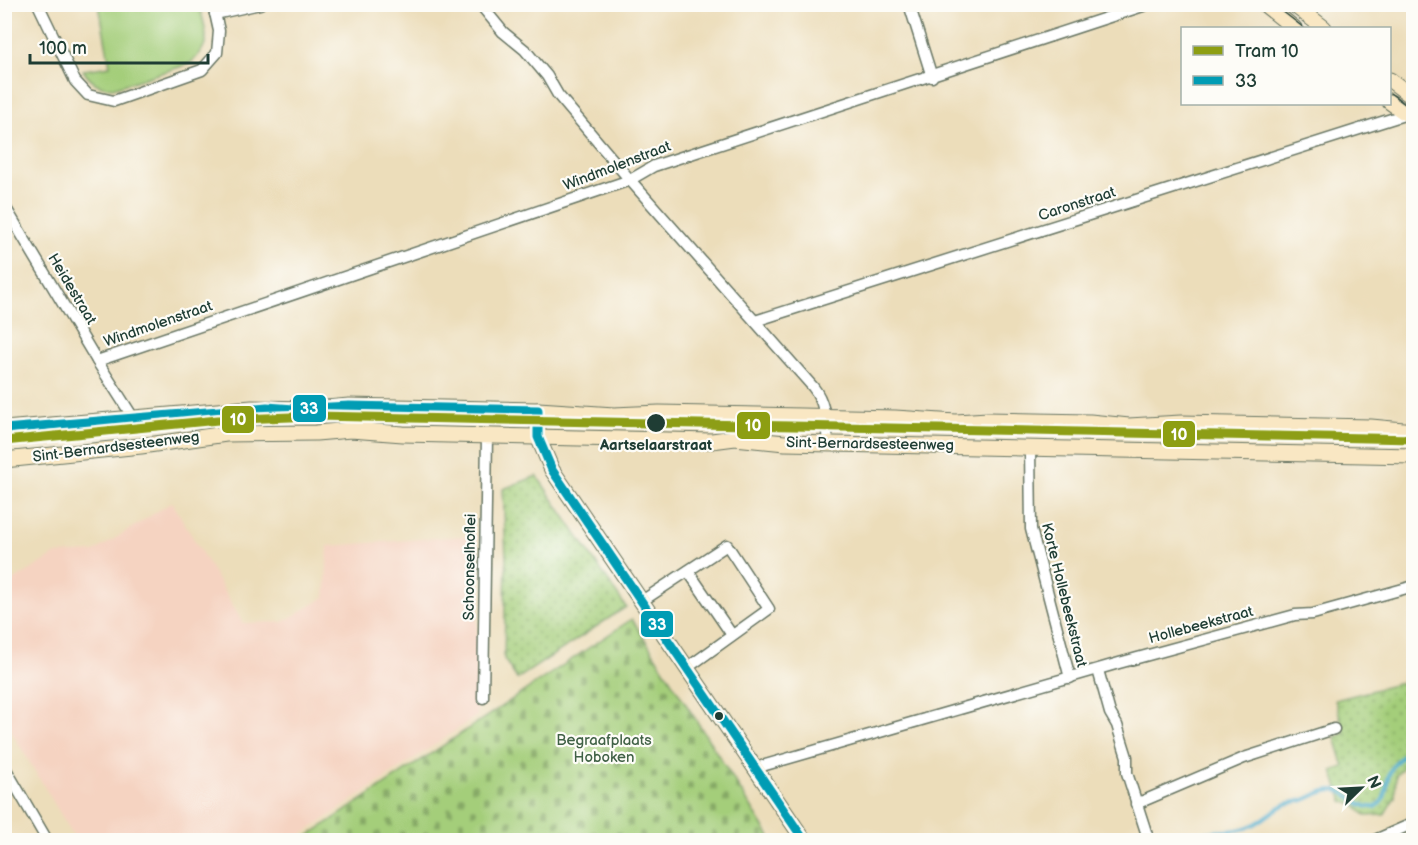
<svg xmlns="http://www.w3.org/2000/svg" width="1418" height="845" viewBox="0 0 1418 845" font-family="'Balsamiq Sans',sans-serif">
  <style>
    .built { fill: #f5d3c1 }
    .green { fill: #a4ce7a; stroke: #628657; stroke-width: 1.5 }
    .cemetery { fill: url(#cemetery-stones); stroke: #628657; stroke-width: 1.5 }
    .park { fill: url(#park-dots); stroke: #628657; stroke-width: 1.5 }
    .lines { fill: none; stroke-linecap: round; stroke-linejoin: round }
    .stream { stroke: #4cabcb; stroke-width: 4 }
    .street-casing { stroke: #677563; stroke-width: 13 }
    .secondary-casing { stroke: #677563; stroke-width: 17 }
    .street { stroke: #fff; stroke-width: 10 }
    .secondary { stroke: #f9e7c3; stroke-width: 15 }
    .tram { stroke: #1f3d34; stroke-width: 1.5 }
    .bus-1-casing { stroke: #fdfcf7; stroke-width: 14 }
    .bus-1 { stroke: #009cb4; stroke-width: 9 }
    .tram-1-casing { stroke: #fdfcf7; stroke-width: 14 }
    .tram-1 { stroke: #8d9e12; stroke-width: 9 }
    .stop-dot { fill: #1f3d34; stroke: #fdfcf7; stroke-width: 2 }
    .labels { text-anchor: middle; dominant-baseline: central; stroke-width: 4.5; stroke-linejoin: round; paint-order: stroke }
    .street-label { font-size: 15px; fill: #1f3d34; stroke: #fdfcf7 }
    .stop-label { font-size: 15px; font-weight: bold; fill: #1f3d34; stroke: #fdfcf7 }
    .park-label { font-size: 15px; fill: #406146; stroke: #fdfcf7 }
    .line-badge { stroke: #fdfcf7; stroke-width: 2 }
    .badge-label { font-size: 16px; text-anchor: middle; font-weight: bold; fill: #fff }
  </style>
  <defs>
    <pattern id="cemetery-stones" width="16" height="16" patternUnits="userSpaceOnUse" patternTransform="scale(1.5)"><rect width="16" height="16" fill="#a4ce7a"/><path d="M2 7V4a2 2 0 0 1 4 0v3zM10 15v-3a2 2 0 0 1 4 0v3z" fill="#85a865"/></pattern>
    <pattern id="park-dots" width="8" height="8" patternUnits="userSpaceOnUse" patternTransform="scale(1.5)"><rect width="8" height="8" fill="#a4ce7a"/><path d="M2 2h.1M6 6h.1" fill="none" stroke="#85a865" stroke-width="1.8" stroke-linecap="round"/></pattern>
  </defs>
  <rect width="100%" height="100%" fill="#fdfcf7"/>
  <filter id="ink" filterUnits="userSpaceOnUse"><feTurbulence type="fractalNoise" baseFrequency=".0167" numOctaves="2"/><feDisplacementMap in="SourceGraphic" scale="12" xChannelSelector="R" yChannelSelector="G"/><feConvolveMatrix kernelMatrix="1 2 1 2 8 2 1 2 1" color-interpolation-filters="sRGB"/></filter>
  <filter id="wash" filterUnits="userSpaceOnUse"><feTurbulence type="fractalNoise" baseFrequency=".008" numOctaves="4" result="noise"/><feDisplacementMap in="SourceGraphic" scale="24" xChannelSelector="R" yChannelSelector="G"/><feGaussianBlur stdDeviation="1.35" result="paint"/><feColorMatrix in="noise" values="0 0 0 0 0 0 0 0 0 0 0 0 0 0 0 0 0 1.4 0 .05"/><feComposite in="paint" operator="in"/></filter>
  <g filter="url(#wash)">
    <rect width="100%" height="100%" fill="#ecddba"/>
    <path class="built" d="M172,502l71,121 40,-1 42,-25 3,-51 149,-11v181l-183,124h-218l-71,-119v-135l51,-32 38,-2z"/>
    <path class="green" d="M99,5h100c7,26 15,40 -10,59l-76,24c-14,-1 -23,-6 -30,-18l27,-4z"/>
    <path class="cemetery" d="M632,619l140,221h-470z"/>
    <g class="park">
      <path d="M537,476l89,131 -109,72 -13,-20 2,-101 -3,-69z"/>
      <path d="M1413,680v77l-17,18 -1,22 -11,18 -18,1 -11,-10 -12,-5 -11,-30 12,-4 -9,-30 10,-4 -10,-33z"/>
    </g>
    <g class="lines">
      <path class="stream" d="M1189,840c20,-14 40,-4 62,-14 12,-5 23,-17 35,-22 6,-2 12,-2 18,-4 10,-4 20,-11 31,-10 16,2 24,20 41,17 14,-11 8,-20 14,-35 4,-11 14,-17 24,-24"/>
    </g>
  </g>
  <g filter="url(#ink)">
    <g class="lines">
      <defs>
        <g id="street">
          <path d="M38,4l37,77 13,14 26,6 88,-31 15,-17 2,-22 -6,-27"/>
          <path d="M480,4l23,28 22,18 22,26 11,19 72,85 183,207c13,16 13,37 15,56"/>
          <path d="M909,4l23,73"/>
          <path d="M215,14l45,-10"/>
          <path d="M4,205l93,156 37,58"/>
          <path d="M755,321l652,-207"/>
          <path d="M97,361l533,-181 24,-14 495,-162"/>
          <path d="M1030,447l1,82 39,149"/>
          <path d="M688,571l44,64"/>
          <path d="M642,601l85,-56 42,64 -82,59"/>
          <path d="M1098,670l12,43 7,12 10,32v16l20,62"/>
          <path d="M483,698l4,-262"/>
          <path d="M4,766l43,74"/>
          <path d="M755,768l364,-105 176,-48 18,-1 101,-28"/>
          <path d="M1136,804l108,-46 90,-29"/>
          <path d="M1375,840l39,-17"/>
        </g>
        <g id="secondary">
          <path d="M1264,4l30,24"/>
          <path d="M1293,4l31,24"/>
          <path d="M1390,80l24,18"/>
          <path d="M1390,102l24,17"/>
          <path d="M538,410v27l14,33 252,370"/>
          <path d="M4,429l248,-21 64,1 33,-3 189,4 76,5 45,-2 236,5 61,4 32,-2 102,2 39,4 52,-3 190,4 43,4"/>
          <path d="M4,460l137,-14 85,-12 90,-1 35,-3 52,4 309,7 23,-3 50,5 629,13"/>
        </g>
      </defs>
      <use href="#street" class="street-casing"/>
      <use href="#secondary" class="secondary-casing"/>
      <use href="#street" class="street"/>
      <use href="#secondary" class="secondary"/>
      <g class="tram">
        <path d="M1273,4l31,24"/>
        <path d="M1390,93l24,18"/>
      </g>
      <defs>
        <path id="bus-1" d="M4,429l263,-22 27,2 55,-3 189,4v27l14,33 252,370"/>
      </defs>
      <use href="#bus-1" class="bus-1-casing"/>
      <use href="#bus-1" class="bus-1"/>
      <defs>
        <path id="tram-1" d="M4,441l214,-21 98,-4 1098,23"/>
      </defs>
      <use href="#tram-1" class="tram-1-casing"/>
      <use href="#tram-1" class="tram-1"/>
    </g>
  </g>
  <g class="stop-dot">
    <circle cx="656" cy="423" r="10"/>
    <circle cx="719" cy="716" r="5"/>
  </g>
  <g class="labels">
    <g class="street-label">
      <text transform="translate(617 166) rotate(-21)">Windmolenstraat</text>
      <text transform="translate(1077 204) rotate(-18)">Caronstraat</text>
      <text transform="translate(72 289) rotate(59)">Heidestraat</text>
      <text transform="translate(158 324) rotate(-19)">Windmolenstraat</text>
      <text transform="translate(870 444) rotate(1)">Sint-Bernardsesteenweg</text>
      <text transform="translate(116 447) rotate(-7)">Sint-Bernardsesteenweg</text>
      <text transform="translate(470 567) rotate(-89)">Schoonselhoflei</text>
      <text transform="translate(1064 595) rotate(76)">Korte Hollebeekstraat</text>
      <text transform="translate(1201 625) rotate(-15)">Hollebeekstraat</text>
    </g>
    <g class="stop-label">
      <text x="656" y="445">Aartselaarstraat</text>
    </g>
    <g class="park-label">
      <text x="604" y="740">Begraafplaats<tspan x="604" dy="17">Hoboken</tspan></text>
    </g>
  </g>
  <g class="line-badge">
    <rect x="292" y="394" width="35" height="29" rx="6" fill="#009cb4"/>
    <rect x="221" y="405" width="34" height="29" rx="6" fill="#8d9e12"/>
    <rect x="736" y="411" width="35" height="29" rx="6" fill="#8d9e12"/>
    <rect x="1162" y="420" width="34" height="28" rx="6" fill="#8d9e12"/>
    <rect x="640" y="610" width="34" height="28" rx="6" fill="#009cb4"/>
  </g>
  <g class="badge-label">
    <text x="309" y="414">33</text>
    <text x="238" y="425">10</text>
    <text x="753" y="431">10</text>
    <text x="1179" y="440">10</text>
    <text x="657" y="630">33</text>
  </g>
  <rect width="1418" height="845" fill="none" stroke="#fdfcf7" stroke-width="24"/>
  <rect x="1181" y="27" width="210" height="78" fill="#fdfcf7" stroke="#a4b0a9" stroke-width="1.5"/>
  <rect x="1193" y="46" width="30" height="9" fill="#8d9e12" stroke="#a4b0a9" stroke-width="1.5"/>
  <text x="1235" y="57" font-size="18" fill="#1f3d34">Tram 10</text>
  <rect x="1193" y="76" width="30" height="9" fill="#009cb4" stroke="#a4b0a9" stroke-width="1.5"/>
  <text x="1235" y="87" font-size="18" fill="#1f3d34">33</text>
  <g transform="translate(1361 788) rotate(66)" stroke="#fdfcf7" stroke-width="4.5" paint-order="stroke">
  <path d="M0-4.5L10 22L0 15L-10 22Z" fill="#1f3d34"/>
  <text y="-9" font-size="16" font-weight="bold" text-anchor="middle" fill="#1f3d34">N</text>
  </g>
  <path d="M30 54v9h178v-9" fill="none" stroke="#1f3d34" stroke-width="3"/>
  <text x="39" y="54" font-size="18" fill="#1f3d34" stroke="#fdfcf7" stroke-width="4.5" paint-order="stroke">100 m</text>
</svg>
